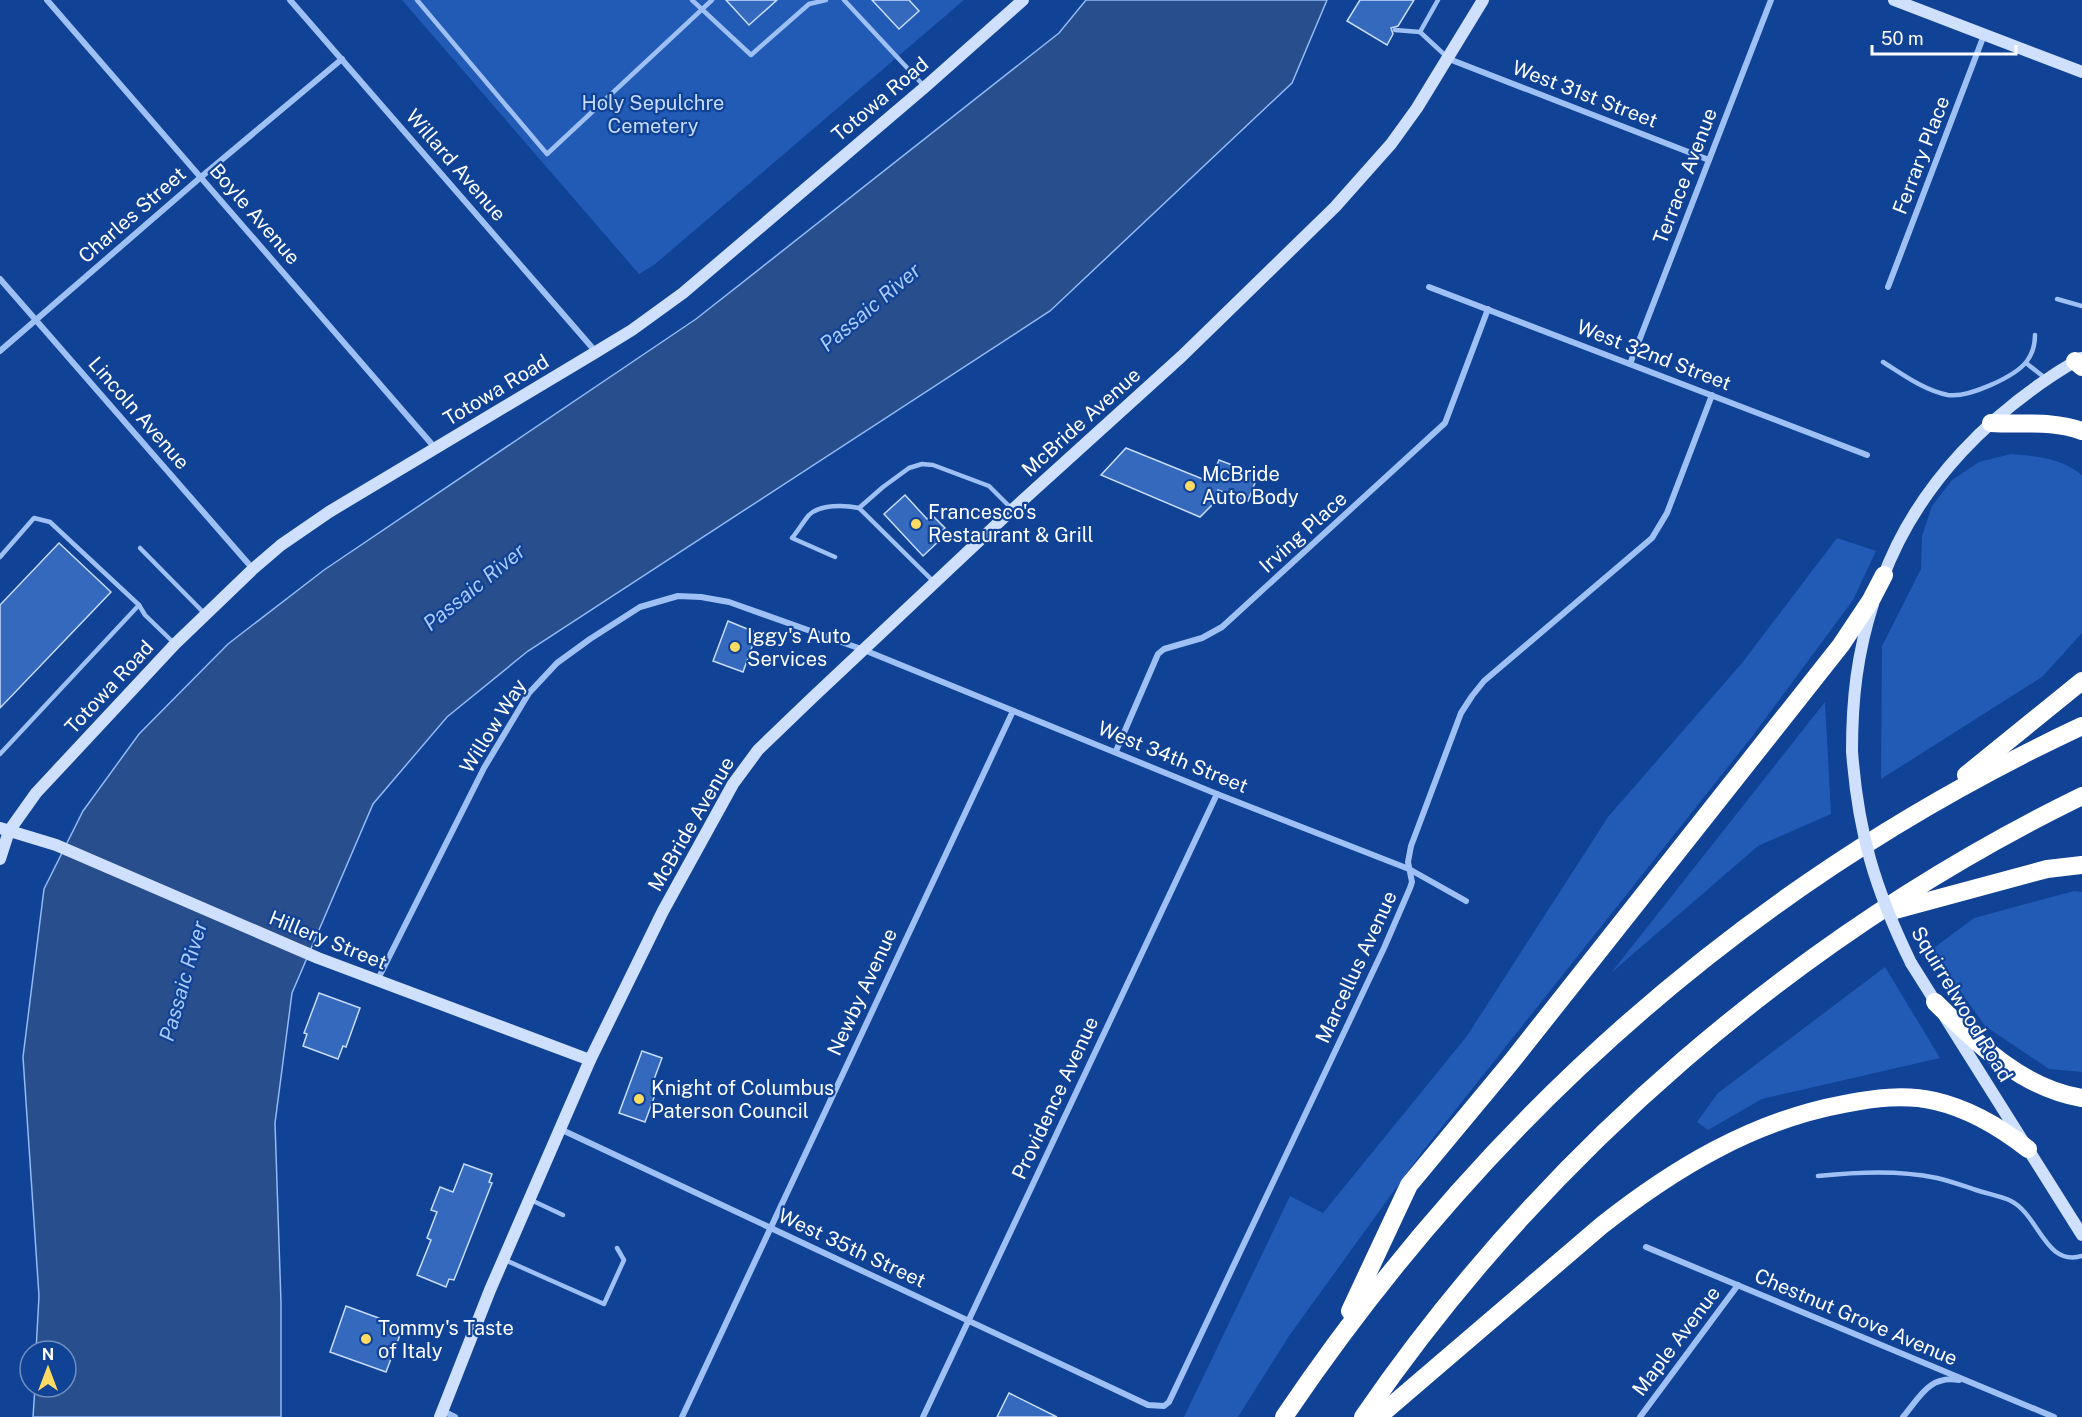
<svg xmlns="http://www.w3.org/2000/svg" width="2082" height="1417" viewBox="0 0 2082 1417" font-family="'Public Sans',sans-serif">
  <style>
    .green { fill: #225bb6 }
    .water { fill: #294e8d; stroke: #90baf8; stroke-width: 1.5 }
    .building { fill: #3469bd; stroke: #c7dcfe; stroke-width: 1.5 }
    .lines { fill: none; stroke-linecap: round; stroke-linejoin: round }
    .lane { stroke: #9ec0f4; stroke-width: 4.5 }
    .street { stroke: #9ec0f4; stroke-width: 6 }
    .secondary { stroke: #cee0fd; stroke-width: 12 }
    .highway { stroke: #fff; stroke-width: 18 }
    .secondary-bridge { stroke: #cee0fd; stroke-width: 12 }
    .poi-dot { fill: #ffdb62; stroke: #104296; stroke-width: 2 }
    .labels { text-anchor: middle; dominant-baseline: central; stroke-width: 4.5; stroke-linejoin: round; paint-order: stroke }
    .street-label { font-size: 20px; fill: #fff; stroke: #104296 }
    .park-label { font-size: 20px; fill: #c7dcfe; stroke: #104296 }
    .poi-label { font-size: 20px; fill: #fff; stroke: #104296; text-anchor: start }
    .water-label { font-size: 21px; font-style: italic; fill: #abcafb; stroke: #104296 }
  </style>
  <rect width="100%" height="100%" fill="#104296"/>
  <g class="green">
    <path d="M402,0h562l-310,265 -15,9z"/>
    <path d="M2011,454c26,2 50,4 71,21v158l-40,44 -161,102 1,-133 39,-77 1,-33 10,-30 20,-26 27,-18z"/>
    <path d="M1837,538l39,13 -23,49 -99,134 -332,418 -133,184 -51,81h-54l106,-221 33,17 144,-177 141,-219 134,-154z"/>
    <path d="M1825,702l6,112 -73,32 -147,127z"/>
    <path d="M2074,891l8,1v180l-33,-3 -64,-43 -54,-76 43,-32z"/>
    <path d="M1885,967l55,91 -178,41 -54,31 -11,-8 21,-29z"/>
  </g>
  <path class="water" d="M1086,0h241l-35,83 -242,228 -522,340 -81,66 -74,87 -81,189 -17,130 6,180v114h-248l2,-30h31v-36h-30l3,-55 -16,-239 21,-168 39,-78 56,-77 89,-90 96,-74 372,-251 363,-286z"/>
  <g class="building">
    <path d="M726,0h51l-28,25z"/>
    <path d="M872,0h37l10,11 -20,18z"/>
    <path d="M1360,0h54l-16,26 -7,2 2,6 -6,11 -40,-24z"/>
    <path d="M1126,448l84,34 9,-22 39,15 -10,26 -30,-11 -6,15 -12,12 -99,-42z"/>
    <path d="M905,495l22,24 5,-4 13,13 -7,6 4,4 -19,18 -39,-42z"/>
    <path d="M59,543l52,49 -111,116v-103z"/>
    <path d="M728,621l29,12 -14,39 -30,-11z"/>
    <path d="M319,993l41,15 -14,39 -3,-1 -5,13 -35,-13 4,-12 -3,-1z"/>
    <path d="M642,1051l20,7 -9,24 6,2 -14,38 -26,-9z"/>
    <path d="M464,1164l28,10 -3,8 3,1 -38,97 -5,-1 -3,8 -29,-12 14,-35 -4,-2 10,-26 -6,-2 9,-23 13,5z"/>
    <path d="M346,1306l57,21 -17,45 -56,-20z"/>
    <path d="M1009,1393l48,24h-60z"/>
  </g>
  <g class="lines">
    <g class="lane">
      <path d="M417,0l130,154 165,-154"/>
      <path d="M692,0l59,55 58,-51 17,-4"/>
      <path d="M844,0l80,86"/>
      <path d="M1438,0l-18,32 27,25"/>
      <path d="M1395,30l25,2"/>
      <path d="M2057,299l25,7"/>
      <path d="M1883,362c19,12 42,29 65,33 20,3 67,-18 79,-34 6,-8 8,-16 8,-26"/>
      <path d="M2026,363l19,15"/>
      <path d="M140,548l65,66"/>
      <path d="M0,557l34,-39 16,4 89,83 -139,149"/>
      <path d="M835,557l-43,-19c6,-7 11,-16 17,-23 11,-11 36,-10 50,-7"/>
      <path d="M935,583l-76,-75 24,-21 26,-19 13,-4 11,1 56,21 22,22"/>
      <path d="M139,605l6,10 29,28"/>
      <path d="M1818,1176c40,-4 80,-6 119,2 13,3 27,8 39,12 12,4 25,6 35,11 28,14 34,66 71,55"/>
      <path d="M531,1200l32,15"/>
      <path d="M505,1260l99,44 20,-44 -7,-12"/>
    </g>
    <g class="street">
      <path d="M47,0l389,449"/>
      <path d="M290,0l306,352"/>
      <path d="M1449,59l260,101"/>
      <path d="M0,279l253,290"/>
      <path d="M1429,287l438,168"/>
      <path d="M1888,287l96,-252"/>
      <path d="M0,351l201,-174 141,-118"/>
      <path d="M1630,364l141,-364"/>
      <path d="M1116,751l42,-97 6,-5 38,-11 20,-11 223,-204 43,-114"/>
      <path d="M377,981l107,-213 45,-75 28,-30 33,-24 50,-32 38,-11 23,1 28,5 135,48 353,144 192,75 57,32"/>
      <path d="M560,1129l588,276 16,1 5,-4 215,-454 26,-60 2,-6 -4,-20 3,-16 50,-133 11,-17 12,-15 168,-143 15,-25 45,-118"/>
      <path d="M1646,1247l408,170"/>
      <path d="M443,1411l12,6"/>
      <path d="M682,1417l331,-706"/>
      <path d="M923,1417l294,-623"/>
      <path d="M1640,1417l98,-132"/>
      <path d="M1903,1417c17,-20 26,-42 56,-37"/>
    </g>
    <g class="secondary">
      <path d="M1894,0l188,72"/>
      <path d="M1882,580c35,-96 112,-172 199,-222"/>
      <path d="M1852,751c0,-52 5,-97 21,-147"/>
      <path d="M0,828l56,17 262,113 272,102"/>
      <path d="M0,859l9,-28 27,-38 139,-149 78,-75 28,-24 48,-33 267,-160 36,-22 51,-37 242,-206 98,-87"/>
      <path d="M1911,963l171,272"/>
      <path d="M440,1417l50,-127 100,-230 73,-149 70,-127 25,-34 53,-51 201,-189 170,-154 153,-149 56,-63 26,-36 66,-108"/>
    </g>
    <g class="highway">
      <path d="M2075,361l7,6"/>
      <path d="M1991,423c31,2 61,-3 91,8"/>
      <path d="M1966,775l116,-94"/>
      <path d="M1895,910l152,-41 35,-4"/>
      <path d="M1935,1002c42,41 86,86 147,96"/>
      <path d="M1350,1311l59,-126 103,-124 329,-416 30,-45 13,-25"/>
      <path d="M1284,1417c204,-302 467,-536 798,-691"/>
      <path d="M1363,1417c181,-263 433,-481 719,-621"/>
      <path d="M1378,1417l223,-191c72,-57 151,-105 243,-122 30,-6 61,-10 91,-3 35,8 65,26 93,48"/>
    </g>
    <path class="secondary-bridge" d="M1852,751c6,82 23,138 59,212"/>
  </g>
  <g class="poi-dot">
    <circle cx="1190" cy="486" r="6"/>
    <circle cx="916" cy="524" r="6"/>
    <circle cx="735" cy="647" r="6"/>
    <circle cx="639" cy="1099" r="6"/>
    <circle cx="366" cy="1339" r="6"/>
  </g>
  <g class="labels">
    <g class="street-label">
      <text transform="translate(1585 94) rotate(21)">West 31st Street</text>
      <text transform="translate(880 99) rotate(-40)">Totowa Road</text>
      <text transform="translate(1921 155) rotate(-69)">Ferrary Place</text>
      <text transform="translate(456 165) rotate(49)">Willard Avenue</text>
      <text transform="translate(1685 176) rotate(-69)">Terrace Avenue</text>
      <text transform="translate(255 214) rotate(49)">Boyle Avenue</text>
      <text transform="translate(132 215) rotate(-41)">Charles Street</text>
      <text transform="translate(1654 355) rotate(21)">West 32nd Street</text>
      <text transform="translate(496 390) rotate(-31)">Totowa Road</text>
      <text transform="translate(139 413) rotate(49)">Lincoln Avenue</text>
      <text transform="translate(1081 422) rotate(-42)">McBride Avenue</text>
      <text transform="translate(1303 532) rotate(-42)">Irving Place</text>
      <text transform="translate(109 687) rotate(-47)">Totowa Road</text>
      <text transform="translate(493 726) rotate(-58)">Willow Way</text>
      <text transform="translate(1173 757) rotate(22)">West 34th Street</text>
      <text transform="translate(691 824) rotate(-60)">McBride Avenue</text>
      <text transform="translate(328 940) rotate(22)">Hillery Street</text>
      <text transform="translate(1356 967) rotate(-65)">Marcellus Avenue</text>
      <text transform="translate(862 992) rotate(-65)">Newby Avenue</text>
      <text transform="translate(1962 1004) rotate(59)">Squirrelwood Road</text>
      <text transform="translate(1055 1098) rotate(-65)">Providence Avenue</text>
      <text transform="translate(852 1248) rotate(25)">West 35th Street</text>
      <text transform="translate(1856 1317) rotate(23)">Chestnut Grove Avenue</text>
      <text transform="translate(1676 1341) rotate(-53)">Maple Avenue</text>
    </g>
    <g class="park-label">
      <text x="653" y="103">Holy Sepulchre<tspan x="653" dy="23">Cemetery</tspan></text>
    </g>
    <g class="poi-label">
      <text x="1202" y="474">McBride<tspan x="1202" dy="23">Auto Body</tspan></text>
      <text x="928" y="512">Francesco's<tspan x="928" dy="23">Restaurant &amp; Grill</tspan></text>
      <text x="747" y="636">Iggy's Auto<tspan x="747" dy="23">Services</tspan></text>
      <text x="651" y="1088">Knight of Columbus<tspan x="651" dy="23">Paterson Council</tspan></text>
      <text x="378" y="1328">Tommy's Taste<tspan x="378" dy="23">of Italy</tspan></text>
    </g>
    <g class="water-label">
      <text transform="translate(870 307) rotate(-40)">Passaic River</text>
      <text transform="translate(474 587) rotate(-39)">Passaic River</text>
      <text transform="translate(183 981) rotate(-74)">Passaic River</text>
    </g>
  </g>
  <g transform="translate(48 1369)"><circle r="28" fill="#104296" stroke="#708ec0" stroke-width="1.5"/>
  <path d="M0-4.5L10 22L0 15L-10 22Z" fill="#ffdb62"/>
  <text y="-9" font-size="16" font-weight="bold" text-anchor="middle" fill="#ffffff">N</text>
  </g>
  <path d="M1872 45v9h144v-9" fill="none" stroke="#ffffff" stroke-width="3"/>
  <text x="1881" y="45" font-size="18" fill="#ffffff" stroke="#104296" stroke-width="4.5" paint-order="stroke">50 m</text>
</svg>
